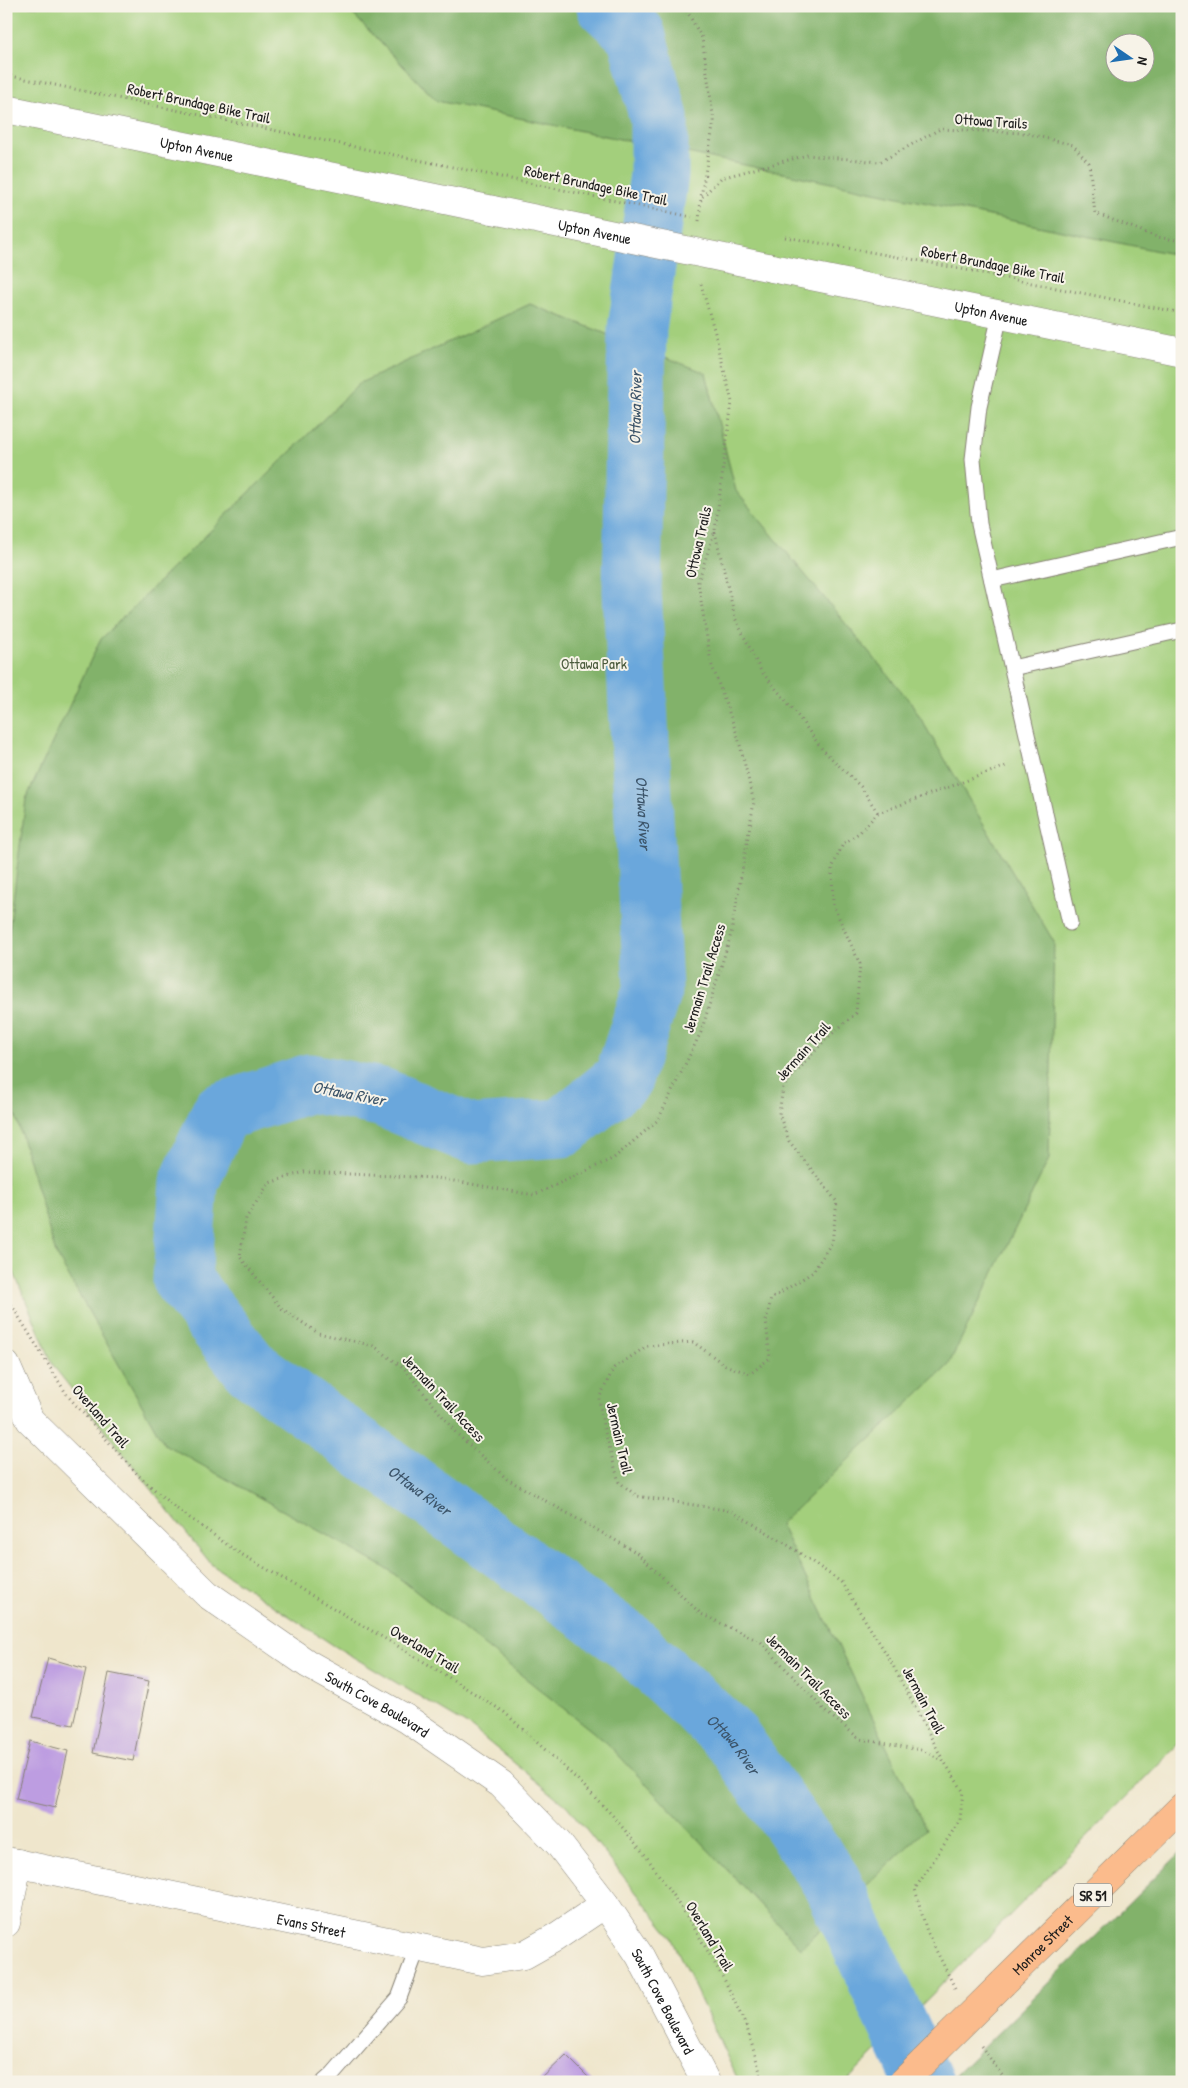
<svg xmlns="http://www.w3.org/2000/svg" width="1188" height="2088" viewBox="0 0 1188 2088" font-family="'Patrick Hand',sans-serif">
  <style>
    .green { fill: #a3cf7b; stroke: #60764c; fill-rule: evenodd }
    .forest { fill: #82b26b; stroke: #4f6744; fill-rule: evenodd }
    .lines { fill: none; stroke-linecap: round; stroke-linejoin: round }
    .river { stroke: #6ba7dc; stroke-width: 59 }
    .building { fill: #bd9de1 }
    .service-casing { stroke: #868174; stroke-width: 17 }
    .minor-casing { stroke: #868174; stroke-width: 29 }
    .tertiary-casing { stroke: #868174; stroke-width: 29 }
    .primary-casing { stroke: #868174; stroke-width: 29 }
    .path { stroke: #868174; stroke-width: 3; stroke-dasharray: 1 4; stroke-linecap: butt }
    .service { stroke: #fff; stroke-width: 15 }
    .minor { stroke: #fff; stroke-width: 28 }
    .tertiary { stroke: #fff; stroke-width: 28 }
    .primary { stroke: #fbbb8c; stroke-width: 28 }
    .tertiary-bridge-casing { stroke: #868174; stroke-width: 29; stroke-linecap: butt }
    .primary-bridge-casing { stroke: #868174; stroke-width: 29; stroke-linecap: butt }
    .path-bridge { stroke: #868174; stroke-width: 3; stroke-dasharray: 1 4; stroke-linecap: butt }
    .tertiary-bridge { stroke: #fff; stroke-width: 28 }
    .primary-bridge { stroke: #fbbb8c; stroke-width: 28 }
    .labels { text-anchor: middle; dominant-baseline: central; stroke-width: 4; stroke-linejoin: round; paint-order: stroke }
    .shield { fill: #f7f3e8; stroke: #5e5c59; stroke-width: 1 }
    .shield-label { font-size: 14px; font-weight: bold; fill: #1c1c1c }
    .street-label { font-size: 15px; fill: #1c1c1c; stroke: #f7f3e8 }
    .park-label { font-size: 15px; fill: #4b5b3d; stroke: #f7f3e8 }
    .water-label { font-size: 16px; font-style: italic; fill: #3c5469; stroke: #f7f3e8 }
  </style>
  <rect width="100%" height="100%" fill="#f7f3e8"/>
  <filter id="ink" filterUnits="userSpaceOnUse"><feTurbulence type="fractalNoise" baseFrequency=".02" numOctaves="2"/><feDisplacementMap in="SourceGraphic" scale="10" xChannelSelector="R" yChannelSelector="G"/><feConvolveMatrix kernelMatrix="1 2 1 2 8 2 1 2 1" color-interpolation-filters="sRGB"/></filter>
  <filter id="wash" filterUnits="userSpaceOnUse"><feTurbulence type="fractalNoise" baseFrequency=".0096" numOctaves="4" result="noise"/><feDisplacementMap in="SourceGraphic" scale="20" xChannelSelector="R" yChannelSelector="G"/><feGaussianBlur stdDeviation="1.12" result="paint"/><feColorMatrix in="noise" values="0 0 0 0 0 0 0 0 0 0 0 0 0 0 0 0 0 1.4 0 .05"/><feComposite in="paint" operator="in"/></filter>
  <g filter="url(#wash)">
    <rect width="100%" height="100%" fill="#efe6cc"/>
    <path class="green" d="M6,6h1176v1734l-336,342h-107l-69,-147 -103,-129 -98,-80 -136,-81 -121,-80 -158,-198 -48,-113zM1116,42h30v30h-30z"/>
    <g class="forest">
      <path d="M345,6h837v250l-745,-155zM1116,42h30v30h-30z"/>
      <path d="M530,304l176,69 30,118 176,213 142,238 -5,217 -101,207 -168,158 146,305 -125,119 -194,-205 -218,-173 -225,-126 -108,-190 -50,-172v-127l20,-156 74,-159 260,-257z"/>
      <path d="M1182,1851v231h-234z"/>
    </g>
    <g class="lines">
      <path class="river" id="s1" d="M606,6l30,28 23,84v57l-22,154 -5,262 21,396 -30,92 -61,49 -91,6 -90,-37 -71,-14 -89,29 -32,71 -7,97 69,88 378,274 103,96 99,142 93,202"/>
    </g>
    <g id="blocks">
      <g class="building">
        <path d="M48,1658l38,11 -13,56 -40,-8z"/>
        <path d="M109,1673l40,8 -16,80 -40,-8z"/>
        <path d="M30,1741l38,10 -13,57 -39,-9z"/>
        <path d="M566,2055l27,27h-55z"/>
      </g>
    </g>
  </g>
  <g filter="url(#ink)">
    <use href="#blocks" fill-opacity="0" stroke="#868174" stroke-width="1"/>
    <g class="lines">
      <defs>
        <g id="service">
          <path d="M1000,315l-21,92 -6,52 6,65 91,399"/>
          <path d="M992,580l190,-43"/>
          <path d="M1012,668l170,-38"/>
          <path d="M324,2082l8,-7 67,-77 19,-51"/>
        </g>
        <g id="minor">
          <path id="s2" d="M6,1365l24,55 177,174 101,70 99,55 94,65 57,59 47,61 35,52 66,126"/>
          <path id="s3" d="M6,1861l477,100 41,-6 32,-18 49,-33"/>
          <path d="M6,1923l12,-60"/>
        </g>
        <g id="tertiary">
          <path id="s4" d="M6,109l487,101"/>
          <path id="s5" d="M772,268l410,84"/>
        </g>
        <g id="primary">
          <path id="s6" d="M1003,1983l179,-176"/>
        </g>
      </defs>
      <use href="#service" class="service-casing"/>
      <use href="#minor" class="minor-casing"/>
      <use href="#tertiary" class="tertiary-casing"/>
      <use href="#primary" class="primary-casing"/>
      <g class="path">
        <path d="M684,6l18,32 12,83 -13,76"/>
        <path d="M6,75l490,101"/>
        <path d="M699,221l2,-23 20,-20 86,-23 73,7 60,-33 85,4 48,12 16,18 6,50 62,24 25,4"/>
        <path d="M785,237l136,24 261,52"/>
        <path d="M701,284l14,49 17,69 -17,128 -17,52 13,81 27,74 16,65 -23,132 -30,98 -43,88 -44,38 -80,37 -97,-17 -133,-6 -35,11 -23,35 -6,39 41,51 37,25 56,13 30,22 52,65 51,46 129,73 65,62 60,28 65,70 34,27 61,11 22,10"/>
        <path d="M715,532l20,86 26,53 31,37 30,41 39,38 17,26"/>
        <path d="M6,1296l61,99 72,81 34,30 63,45 182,107 86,54 74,68 35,36 33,40 46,68 33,57 22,47 16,54"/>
        <path d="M955,1988l-28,-56 -12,-43 45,-69 3,-29 -20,-31 -54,-102 -48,-76 -50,-35 -59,-36 -95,-15 -18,-14 -16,-57 -4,-27 15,-30 33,-22 46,-4 32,23 25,9 20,-16 -4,-37 5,-22 42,-27 19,-30 5,-40 -48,-61 -10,-27 4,-27 42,-47 31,-27 4,-49 -27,-59 -1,-37 11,-24 17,-12 18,-19 131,-48"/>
        <path d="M981,2046l26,36"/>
      </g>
      <use href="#service" class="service"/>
      <use href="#minor" class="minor"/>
      <use href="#tertiary" class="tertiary"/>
      <use href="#primary" class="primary"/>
      <defs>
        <g id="tertiary-bridge">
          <path id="s7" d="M493,210l279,58"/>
        </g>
        <path id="primary-bridge" d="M903,2082l100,-99"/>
      </defs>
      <use href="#tertiary-bridge" class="tertiary-bridge-casing"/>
      <use href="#primary-bridge" class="primary-bridge-casing"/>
      <path class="path-bridge" d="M496,176l196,41"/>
      <use href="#tertiary-bridge" class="tertiary-bridge"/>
      <use href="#primary-bridge" class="primary-bridge"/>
    </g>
  </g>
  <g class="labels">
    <rect class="shield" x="1074" y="1883.5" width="38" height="23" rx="4"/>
    <g class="shield-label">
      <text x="1093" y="1895">SR 51</text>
    </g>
    <g class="street-label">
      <text transform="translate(199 103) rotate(12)">Robert Brundage Bike Trail</text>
      <text transform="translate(991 121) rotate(4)">Ottowa Trails</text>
      <text stroke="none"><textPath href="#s4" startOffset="195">Upton Avenue</textPath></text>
      <text transform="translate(596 185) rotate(12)">Robert Brundage Bike Trail</text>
      <text stroke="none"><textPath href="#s7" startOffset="104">Upton Avenue</textPath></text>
      <text transform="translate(993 264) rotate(11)">Robert Brundage Bike Trail</text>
      <text stroke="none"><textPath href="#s5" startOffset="224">Upton Avenue</textPath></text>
      <text transform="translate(698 542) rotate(-77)">Ottowa Trails</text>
      <text transform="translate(704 978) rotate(-73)">Jermain Trail Access</text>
      <text transform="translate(803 1051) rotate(-48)">Jermain Trail</text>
      <text transform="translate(444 1398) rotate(47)">Jermain Trail Access</text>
      <text transform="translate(101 1416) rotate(49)">Overland Trail</text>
      <text transform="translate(620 1438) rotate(77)">Jermain Trail</text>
      <text transform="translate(425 1649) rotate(31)">Overland Trail</text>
      <text transform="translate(809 1676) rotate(45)">Jermain Trail Access</text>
      <text transform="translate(924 1700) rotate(62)">Jermain Trail</text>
      <text stroke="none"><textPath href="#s2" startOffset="511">South Cove Boulevard</textPath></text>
      <text stroke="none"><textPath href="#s3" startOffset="312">Evans Street</textPath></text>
      <text transform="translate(710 1936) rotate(59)">Overland Trail</text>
      <text stroke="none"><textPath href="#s6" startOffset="55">Monroe Street</textPath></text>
      <text stroke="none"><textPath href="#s2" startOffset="931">South Cove Boulevard</textPath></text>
    </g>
    <g class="park-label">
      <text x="594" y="663">Ottawa Park</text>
    </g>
    <g class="water-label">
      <text transform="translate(635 408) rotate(-89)">Ottawa River</text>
      <text stroke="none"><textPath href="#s1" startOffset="825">Ottawa River</textPath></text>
      <text transform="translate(349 1093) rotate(11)">Ottawa River</text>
      <text stroke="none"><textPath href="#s1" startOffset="2024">Ottawa River</textPath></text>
      <text stroke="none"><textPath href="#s1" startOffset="2429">Ottawa River</textPath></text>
    </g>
  </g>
  <rect width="1188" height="2088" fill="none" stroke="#f7f3e8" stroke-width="25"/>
  <g transform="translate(1130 58) rotate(103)"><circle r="24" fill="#f7f3e8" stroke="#9f9d96"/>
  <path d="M0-4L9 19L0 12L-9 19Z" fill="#1f6fb2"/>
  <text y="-8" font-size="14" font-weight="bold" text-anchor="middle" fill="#1c1c1c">N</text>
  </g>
</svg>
